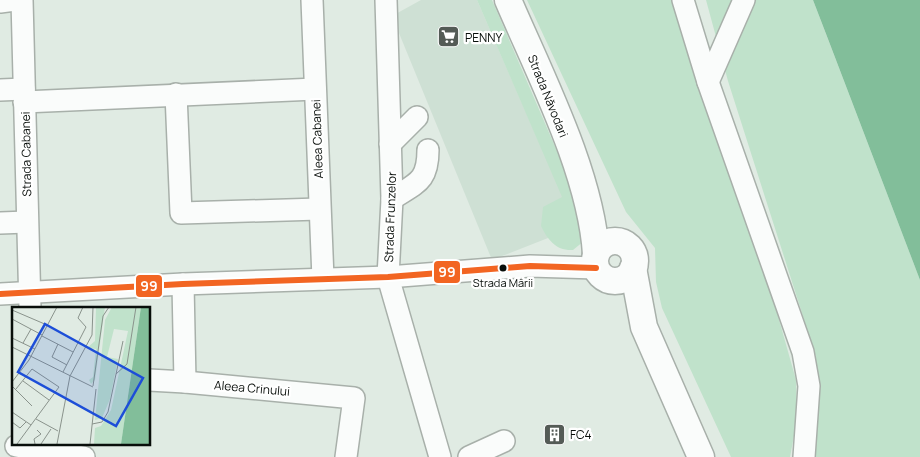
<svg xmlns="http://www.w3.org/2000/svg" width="920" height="457" viewBox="0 0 920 457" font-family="Manrope,sans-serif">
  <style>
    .built { fill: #cee0d4 }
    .green { fill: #c0e2cb }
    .water { fill: #82be9a }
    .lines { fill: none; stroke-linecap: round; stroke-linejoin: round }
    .minor-casing { stroke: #a8b0aa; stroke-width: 24 }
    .major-casing { stroke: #a8b0aa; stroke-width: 29 }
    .minor { stroke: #fafcfb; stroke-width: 21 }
    .major { stroke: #fafcfb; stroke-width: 26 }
    .bus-1-casing { stroke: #fff; stroke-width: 10 }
    .bus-1 { stroke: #f26522; stroke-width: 6 }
    .bus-dot { fill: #080e0a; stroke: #fff; stroke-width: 2 }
    .labels { text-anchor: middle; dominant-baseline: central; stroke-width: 4.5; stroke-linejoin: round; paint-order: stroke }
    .bus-label { font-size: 11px; fill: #080e0a; stroke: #fff }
    .poi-label { font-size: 12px; fill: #080e0a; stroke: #fff; text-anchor: start }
    .street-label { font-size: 12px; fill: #080e0a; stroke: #fff }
    .inset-road { fill: none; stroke: #8a938c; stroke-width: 1 }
    .view { fill: #1d4ed8; fill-opacity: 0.15; stroke: #1d4ed8; stroke-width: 2.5 }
    .inset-edge { fill: none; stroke: #080e0a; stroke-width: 2.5 }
    .line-badge { stroke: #fff; stroke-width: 2 }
    .badge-label { font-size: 14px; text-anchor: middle; font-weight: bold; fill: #fff }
  </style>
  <rect width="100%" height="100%" fill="#e0ebe3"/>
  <path class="built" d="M421,0h56l99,227 -84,33 -100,-244z"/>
  <g class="green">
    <path d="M477,0h15l83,193 9,48 -11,9c-17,1 -25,-10 -32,-24l2,-19 19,-10z"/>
    <path d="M527,0h149l93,284 27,96 1,40 -7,37h-59l-69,-149 -6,-26 -1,-34 -29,-36z"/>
    <path d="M706,0h107l107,280v177h-105l1,-100 -88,-276z"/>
  </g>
  <path class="water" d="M813,0h107v280l-92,-241z"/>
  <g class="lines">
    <defs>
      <g id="minor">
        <path d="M22,0l8,308"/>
        <path d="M312,0l11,279"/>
        <path d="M386,0l6,199 -4,78 52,180"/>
        <path d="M683,0l25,82 95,270 6,34 -5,71"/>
        <path d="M0,2l15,-2"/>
        <path d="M708,82l36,-82"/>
        <path d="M0,90l24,-1"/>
        <path d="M176,94l5,119 138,-4"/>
        <path d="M24,102l291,-13"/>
        <path d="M390,144l27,-27"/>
        <path d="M392,199c24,-16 36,-17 36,-49"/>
        <path d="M0,223l27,-1"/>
        <path d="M183,284l2,98"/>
        <path d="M0,294l183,-10 205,-7 142,-11 66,2"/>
        <path d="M149,380l36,2 169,16 -8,59"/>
        <path d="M16,446l68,11"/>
        <path d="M469,457l35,-16"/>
      </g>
      <g id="major">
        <path d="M508,0c32,75 83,173 88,254"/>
        <circle cx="615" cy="261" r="20"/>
        <path d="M633,268l11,59 57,130"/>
      </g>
    </defs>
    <use href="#minor" class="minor-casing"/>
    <use href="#major" class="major-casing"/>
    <use href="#minor" class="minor"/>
    <use href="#major" class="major"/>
    <defs>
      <path id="bus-1" d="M0,294l183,-10 205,-7 142,-11 66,2"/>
    </defs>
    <use href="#bus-1" class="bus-1-casing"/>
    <use href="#bus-1" class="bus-1"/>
  </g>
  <defs>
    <symbol id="supermarket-square" viewBox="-11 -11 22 22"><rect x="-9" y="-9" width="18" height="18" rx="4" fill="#545b56" stroke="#fff"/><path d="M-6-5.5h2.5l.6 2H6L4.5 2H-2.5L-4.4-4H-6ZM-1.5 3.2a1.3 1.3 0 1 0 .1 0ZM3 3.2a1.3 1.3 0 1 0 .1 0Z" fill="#fff"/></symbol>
    <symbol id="building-square" viewBox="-11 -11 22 22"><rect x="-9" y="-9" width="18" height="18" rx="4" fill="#545b56" stroke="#fff"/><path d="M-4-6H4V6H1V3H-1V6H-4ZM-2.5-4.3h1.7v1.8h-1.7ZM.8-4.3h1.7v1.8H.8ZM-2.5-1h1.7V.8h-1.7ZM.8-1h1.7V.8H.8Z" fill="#fff"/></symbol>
  </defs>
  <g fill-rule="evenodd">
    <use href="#supermarket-square" x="436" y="24" width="25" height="25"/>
    <use href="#building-square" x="542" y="422" width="25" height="25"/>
  </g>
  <circle class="bus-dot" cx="503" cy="268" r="4.5"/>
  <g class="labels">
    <g class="bus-label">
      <text x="503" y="282">Strada Mării</text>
    </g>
    <g class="poi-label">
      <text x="465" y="37">PENNY</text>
      <text x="570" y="434">FC4</text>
    </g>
    <g class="street-label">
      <text transform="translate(548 96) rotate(68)">Strada Năvodari</text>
      <text transform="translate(317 139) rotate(-92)">Aleea Cabanei</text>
      <text transform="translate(26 154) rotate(-91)">Strada Cabanei</text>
      <text transform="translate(390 217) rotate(-88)">Strada Frunzelor</text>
      <text transform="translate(252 388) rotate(5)">Aleea Crinului</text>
    </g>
  </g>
  <g transform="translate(12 307)">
    <rect width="138" height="138" fill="#e0ebe3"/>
    <path d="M84,0h9l-10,73 -4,4 -2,-4 4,-3 3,-28 -9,-1 8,-7zM100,0h29l-20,137h-27l1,-16 6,-2 10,-16 17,-79 -14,-2 -7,28 11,2 -8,40 -8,19 -7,2 10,-100z" fill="#c0e2cb"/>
    <path d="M129,0h8v137h-28z" fill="#82be9a"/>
    <path class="inset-road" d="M0,3l35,15M0,12l30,16M30,29l31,16M0,31l23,11M11,36l8,-14M46,37l-6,13 15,8M0,40l81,40M51,65l23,-45 -8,-9 5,-11M104,67l11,-10 9,-57M11,74l26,19M0,75l17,-22 28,-53M0,79l20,20M81,79l10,-70 6,-9M4,82l16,-20 27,18 -42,57M0,105l19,13M24,112l22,12M0,115l8,6 6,-6M80,117l10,-2 6,-10 15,-71M23,137l-1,-5 7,-5 -4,-4M29,137l10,-15M45,137l13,-68 22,-41 1,-28M78,137l6,-55"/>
    <path class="view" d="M33,17l98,54 -27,48 -98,-54z"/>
    <rect width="138" height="138" class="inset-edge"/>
  </g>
  <g class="line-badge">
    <rect x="433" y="260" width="28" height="24" rx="5" fill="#f26522"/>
    <rect x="135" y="274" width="28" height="24" rx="5" fill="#f26522"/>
  </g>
  <g class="badge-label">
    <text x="447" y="277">99</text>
    <text x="149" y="291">99</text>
  </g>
</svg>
